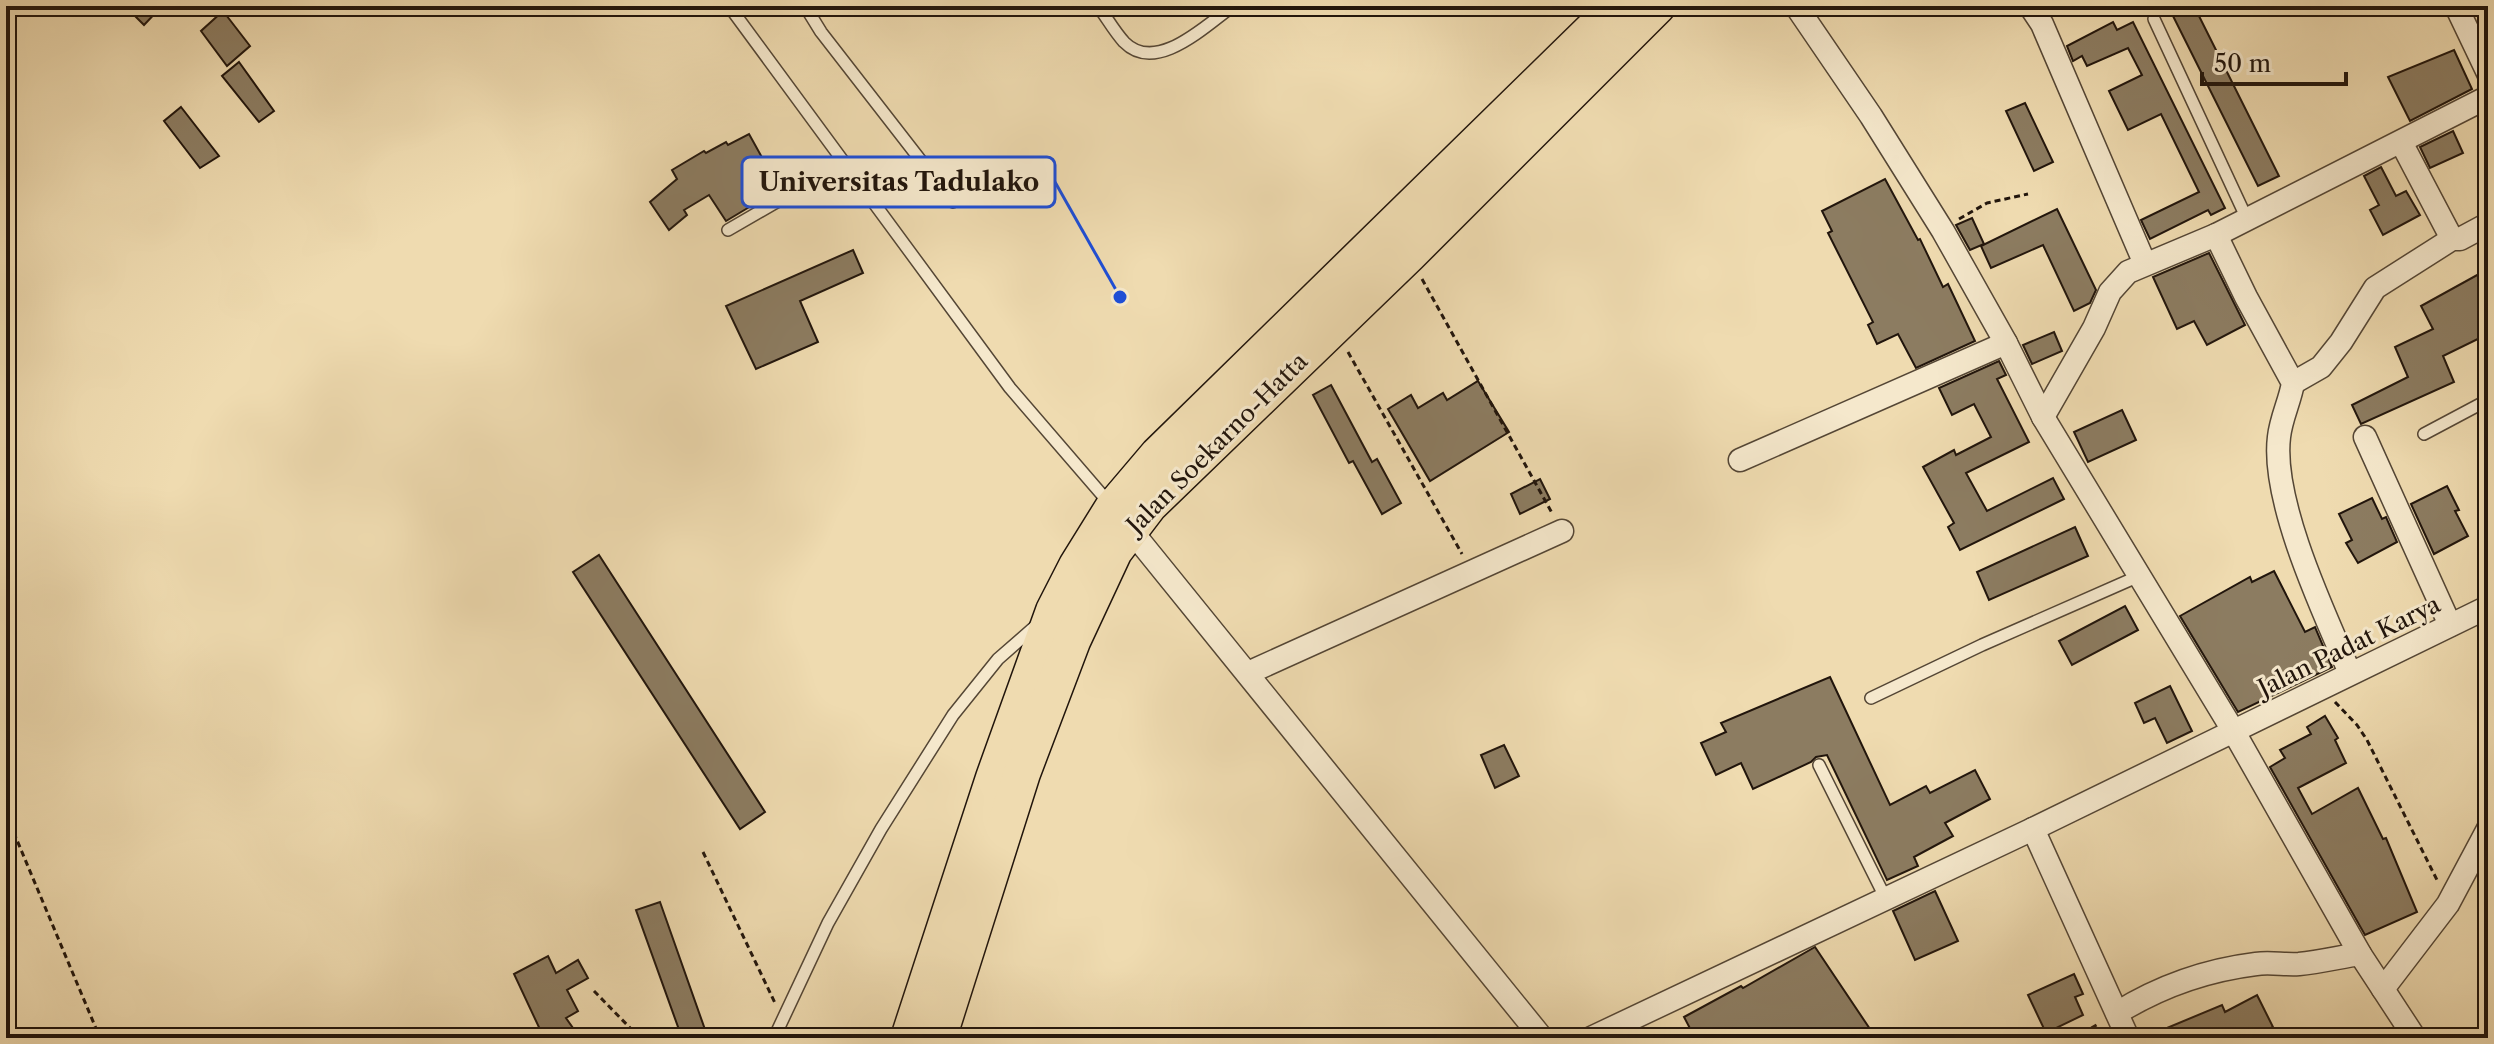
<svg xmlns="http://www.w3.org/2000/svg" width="2494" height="1044" viewBox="0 0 2494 1044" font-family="'Libre Caslon Text',serif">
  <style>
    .building { fill: #8c7c61; stroke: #21150c; stroke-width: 2 }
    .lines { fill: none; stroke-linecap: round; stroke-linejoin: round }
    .lane-casing { stroke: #544635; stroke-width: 14 }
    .street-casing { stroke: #544635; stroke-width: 25 }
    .primary-casing { stroke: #21150c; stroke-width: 39 }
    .path { stroke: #21150c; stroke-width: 3; stroke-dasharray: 6 4; stroke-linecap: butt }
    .lane { stroke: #f5e8cc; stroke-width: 11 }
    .street { stroke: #f5e8cc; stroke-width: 22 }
    .primary { stroke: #efdbb0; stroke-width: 36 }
    .labels { text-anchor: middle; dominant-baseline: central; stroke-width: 6; stroke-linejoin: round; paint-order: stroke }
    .street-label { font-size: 24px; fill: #21150c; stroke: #f5e8cc }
    .leader { fill: none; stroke: #1d4ed8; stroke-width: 3 }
    .callout-dot { fill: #1d4ed8; stroke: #f5e8cc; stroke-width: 3 }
    .callout { fill: #f5e8cc; stroke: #1d4ed8; stroke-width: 3 }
    .callout-label { font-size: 26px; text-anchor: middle; font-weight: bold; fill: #21150c }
  </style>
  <rect width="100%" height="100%" fill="#efdbb0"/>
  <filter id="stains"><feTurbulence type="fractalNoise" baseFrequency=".0025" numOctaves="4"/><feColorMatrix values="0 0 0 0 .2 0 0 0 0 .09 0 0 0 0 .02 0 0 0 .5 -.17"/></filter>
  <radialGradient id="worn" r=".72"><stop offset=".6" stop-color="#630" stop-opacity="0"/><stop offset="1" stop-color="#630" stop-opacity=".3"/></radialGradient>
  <g class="building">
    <path d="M125,6h37l-18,19z"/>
    <path d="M2168,6h26l85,170 -21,10z"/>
    <path d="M223,11l27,35 -23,20 -26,-35z"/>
    <path d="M2113,22l4,8 16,-8 92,186 -14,7 -3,-5 -58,29 -9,-19 58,-28 -38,-78 -33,16 -19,-39 33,-16 -14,-27 -41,18 -5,-10 -9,5 -6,-15z"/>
    <path d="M2454,50l18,39 -62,32 -22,-44z"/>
    <path d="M239,62l35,49 -15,11 -37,-46z"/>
    <path d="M2025,103l28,59 -19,9 -28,-60z"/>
    <path d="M181,107l38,49 -19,12 -36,-47z"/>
    <path d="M2453,131l10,22 -33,15 -10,-21z"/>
    <path d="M749,134l15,27 -20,11 17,28 -35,21 -17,-26 -25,15 3,5 -18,15 -19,-28 27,-23 -5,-9 32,-19 2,2 20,-11 2,3z"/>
    <path d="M2381,167l15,29 10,-5 14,24 -37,20 -13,-25 9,-5 -15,-29z"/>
    <path d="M1885,179l33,61 2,-1 23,48 5,-3 27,57 -59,27 -18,-34 -21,10 -9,-19 5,-3 -45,-89 4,-2 -10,-20z"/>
    <path d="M2057,209l39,81 -6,13 -16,8 -31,-66 -52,23 -10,-22z"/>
    <path d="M1972,218l12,26 -14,6 -14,-25z"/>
    <path d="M853,250l10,23 -63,28 18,41 -62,27 -30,-63z"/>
    <path d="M2209,253l36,72 -38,20 -13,-24 -17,8 -24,-52z"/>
    <path d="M2488,269v50l-8,4 6,12 -43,21 11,26 -93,42 -9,-19 56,-28 -13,-30 38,-18 -12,-23z"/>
    <path d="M2054,332l8,19 -30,13 -9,-19z"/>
    <path d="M1999,361l7,14 -9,4 32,63 -63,31 21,38 66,-33 11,21 -104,51 -12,-23 6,-4 -31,-56 31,-17 2,5 35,-18 -17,-33 -22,11 -13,-27z"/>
    <path d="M1478,381l31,51 -79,49 -42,-72 23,-14 7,13 25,-15 4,7z"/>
    <path d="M1331,385l41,77 5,-3 24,44 -19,11 -29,-53 -4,2 -36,-68z"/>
    <path d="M2122,410l14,30 -48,22 -14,-30z"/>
    <path d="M1540,479l10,20 -30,15 -9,-20z"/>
    <path d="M2447,486l12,24 -4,1 13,25 -34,18 -23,-50z"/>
    <path d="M2372,498l10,21 4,-2 11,25 -39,21 -12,-20 6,-3 -13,-26z"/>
    <path d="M2075,527l13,29 -99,44 -12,-28z"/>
    <path d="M599,555l166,257 -25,17 -167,-257z"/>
    <path d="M2274,571l31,61 10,-5 17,40 -94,45 -58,-96 70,-39 2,5z"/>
    <path d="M2125,606l13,24 -66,35 -13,-24z"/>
    <path d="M1830,677l60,128 36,-19 4,7 45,-23 15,29 -45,24 8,13 -39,21 4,9 -31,14 -60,-125 -11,2 -5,5 -58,27 -12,-26 -25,12 -15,-32 25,-11 -5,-9z"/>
    <path d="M2170,686l22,45 -25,12 -12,-25 -11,5 -9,-20z"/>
    <path d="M2325,716l13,22 -3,2 11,23 -48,25 14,26 46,-26 25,51 3,-1 31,74 -52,23 -95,-168 15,-9 -5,-8 31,-16 -4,-7z"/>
    <path d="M1504,745l15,31 -24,12 -14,-33z"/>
    <path d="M1935,891l23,50 -43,19 -22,-49z"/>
    <path d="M660,902l48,136h-26l-46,-128z"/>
    <path d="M1815,947l61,91h-90l-5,-8 -15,8h-71l-11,-21 57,-31 2,2z"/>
    <path d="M548,956l8,17 22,-13 10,18 -21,12 11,21 -12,7 14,20h-36l-30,-64z"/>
    <path d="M2074,974l9,20 -8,3 8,18 -37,18 -18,-38z"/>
    <path d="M2257,995l16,32 -22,11h-108l79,-33 3,7z"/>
  </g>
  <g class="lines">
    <defs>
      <g id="lane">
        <path d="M729,6l281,382 100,116"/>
        <path d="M805,6l16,26 132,170"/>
        <path d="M1098,6c9,12 16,25 26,36 32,33 82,-17 109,-36"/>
        <path d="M2154,19l93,200"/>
        <path d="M728,230l116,-67"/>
        <path d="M2424,434l64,-34"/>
        <path d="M1871,698l111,-53 157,-69"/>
        <path d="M1819,765l66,132"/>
        <path d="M774,1038l54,-115 53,-94 72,-114 45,-56 40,-35"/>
      </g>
      <g id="street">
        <path d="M1796,6l75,110 72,115 63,112 37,74 191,315 126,222 55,84"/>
        <path d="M2030,6l12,18 103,240"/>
        <path d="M2456,6l32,67"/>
        <path d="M2401,142l51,97"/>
        <path d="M2216,235l30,62 47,86c-3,18 -12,35 -14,54 -8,64 45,176 71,236"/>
        <path d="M2293,383l28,-16 20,-25 34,-54 77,-49h8l28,-15"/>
        <path d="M2043,417l51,-89 16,-36 18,-20 88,-37 272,-138"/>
        <path d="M2365,437l85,188"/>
        <path d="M1740,460l266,-117"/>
        <path d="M1125,523l417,515"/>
        <path d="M1248,673l314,-142"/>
        <path d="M2033,829l95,209"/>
        <path d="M2383,989l65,-85 40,-75"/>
        <path d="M2117,1013c42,-26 90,-43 139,-49 14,-2 29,1 43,0 21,-2 41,-7 61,-10"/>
        <path d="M1591,1038l442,-209 455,-222"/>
      </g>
      <g id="primary">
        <path d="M909,1038l85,-260 60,-167 23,-45 36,-58 45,-53 459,-449"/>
        <path d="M938,1038l84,-265 50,-132 42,-90 35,-46 260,-251 248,-248"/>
      </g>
    </defs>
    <use href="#lane" class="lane-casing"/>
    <use href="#street" class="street-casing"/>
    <use href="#primary" class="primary-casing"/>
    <g class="path">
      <path d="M1959,219l28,-16 41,-9"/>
      <path d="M1422,279l130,234"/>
      <path d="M1348,352l114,202"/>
      <path d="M2335,702l22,23 10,15 71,142"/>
      <path d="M6,814l94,224"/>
      <path d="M703,852l72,151"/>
      <path d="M594,991l46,47"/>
      <path d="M2074,1038l26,-15"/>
    </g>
    <use href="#lane" class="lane"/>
    <use href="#street" class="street"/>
    <use href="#primary" class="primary"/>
  </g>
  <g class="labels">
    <g class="street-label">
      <text transform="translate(1217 443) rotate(-45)">Jalan Soekarno-Hatta</text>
      <text transform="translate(2349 646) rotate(-26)">Jalan Padat Karya</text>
    </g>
  </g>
  <path class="leader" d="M1120 297L1055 182"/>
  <circle class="callout-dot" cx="1120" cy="297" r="8"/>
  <rect class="callout" x="742" y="157" width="313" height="50" rx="8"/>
  <g class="callout-label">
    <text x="899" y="191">Universitas Tadulako</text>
  </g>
  <rect width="2494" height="1044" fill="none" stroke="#efdbb0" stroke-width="32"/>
  <rect x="8" y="8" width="2478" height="1028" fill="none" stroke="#21150c" stroke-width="4"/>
  <rect x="16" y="16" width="2462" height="1012" fill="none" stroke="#21150c" stroke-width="2"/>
  <path d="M2202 72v12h144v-12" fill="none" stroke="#21150c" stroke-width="4"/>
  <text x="2214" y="72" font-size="24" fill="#21150c" stroke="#f5e8cc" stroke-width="6" paint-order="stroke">50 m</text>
  <rect width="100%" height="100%" filter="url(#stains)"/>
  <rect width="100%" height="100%" fill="url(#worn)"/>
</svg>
